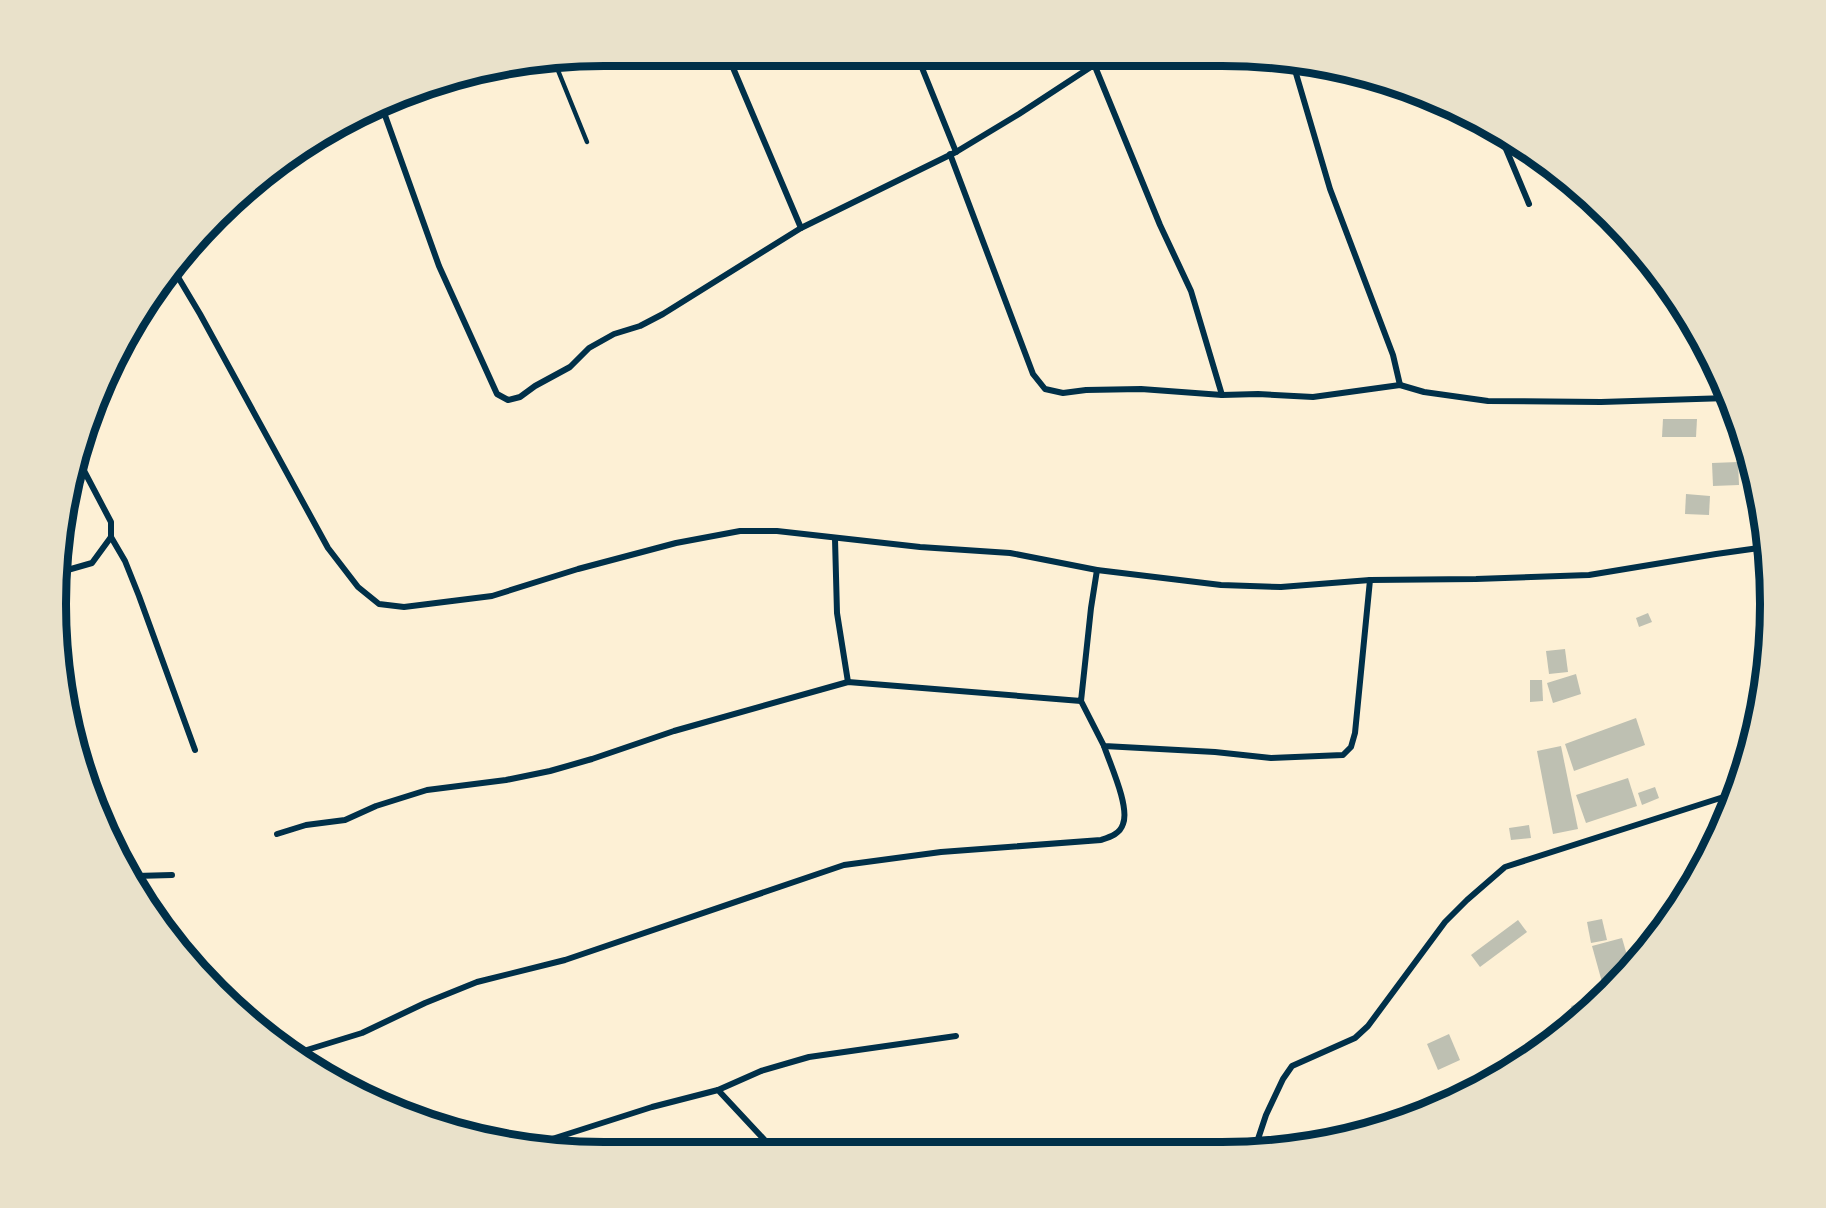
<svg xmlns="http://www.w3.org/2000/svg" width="1826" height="1208" viewBox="0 0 1826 1208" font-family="'Sofia Sans Condensed',sans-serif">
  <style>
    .building { fill: #bec0b2 }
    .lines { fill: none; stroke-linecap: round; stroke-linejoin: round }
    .service { stroke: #003049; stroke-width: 4.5 }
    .minor { stroke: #003049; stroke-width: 6 }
    .rim { fill: none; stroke: #003049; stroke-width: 8 }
  </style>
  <rect width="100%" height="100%" fill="#fdf0d5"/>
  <g class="building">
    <path d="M1663,419h34l-1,18h-34z"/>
    <path d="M1738,462l1,23 -26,1 -1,-23z"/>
    <path d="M1686,494l24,2 -1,19 -24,-1z"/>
    <path d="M1648,613l4,9 -13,5 -3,-9z"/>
    <path d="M1565,649l3,23 -19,2 -3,-23z"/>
    <path d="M1576,674l5,20 -28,9 -6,-20z"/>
    <path d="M1530,680h12l1,21 -13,1z"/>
    <path d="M1636,718l9,27 -71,26 -9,-27z"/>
    <path d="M1561,746l17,83 -25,5 -16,-83z"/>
    <path d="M1628,778l9,28 -51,17 -10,-28z"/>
    <path d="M1655,787l4,11 -17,7 -4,-12z"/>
    <path d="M1529,825l2,13 -20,2 -2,-12z"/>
    <path d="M1602,919l5,21 -16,3 -4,-21z"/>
    <path d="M1518,920l9,12 -47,35 -9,-12z"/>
    <path d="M1622,938l9,31 -26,24 -13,-47z"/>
    <path d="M1586,1001l3,7 -13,12 -5,-14z"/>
    <path d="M1449,1034l11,26 -22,10 -11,-26z"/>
  </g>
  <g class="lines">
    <path class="service" d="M555,63l32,79"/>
    <g class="minor">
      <path d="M728,56l73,172"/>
      <path d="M918,58l38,94"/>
      <path d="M1292,60l38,129 63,166 7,30"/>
      <path d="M1094,64l66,161 31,66 31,104"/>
      <path d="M382,107l57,159 58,128 11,6 12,-3 15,-11 35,-19 19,-19 25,-14 26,-8 23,-12 138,-86 155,-76 63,-38 84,-55"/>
      <path d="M1501,137l28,67"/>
      <path d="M950,154l83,220 12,15 18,4 23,-3 55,-1 81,6 36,-1 55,3 87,-12 24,7 64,9 113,1 127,-4"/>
      <path d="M172,267l28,47 128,234 30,39 21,17 25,3 88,-11 86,-27 98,-26 64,-12h37l143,16 90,6 87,17 124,15 60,2 89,-7 106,-1 113,-4 127,-21 50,-7"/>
      <path d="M111,537l14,24 14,35 56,154"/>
      <path d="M835,539l2,74 11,69"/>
      <path d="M57,573l35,-10 19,-26v-15l-30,-57"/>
      <path d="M1081,701l23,45 111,6 56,6 72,-3 8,-8 4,-14 15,-153"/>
      <path d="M277,834l29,-9 39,-5 31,-14 51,-16 79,-10 44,-9 42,-12 82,-28 174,-49 233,19 10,-93 6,-38"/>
      <path d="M129,878l7,-2 36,-1"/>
      <path d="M297,1053l65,-20 63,-30 52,-21 88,-22 279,-95 97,-13 160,-12c9,-3 19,-6 22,-16 7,-17 -13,-60 -19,-78"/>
      <path d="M718,1090l43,-19 48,-14 147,-21"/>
      <path d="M526,1146l26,-7 100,-32 66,-17 55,59"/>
      <path d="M756,1149l9,-7"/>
      <path d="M1254,1151l12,-36 17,-36 9,-13 63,-28 13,-12 77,-104 22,-22 38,-33 231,-74"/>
    </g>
  </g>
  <path d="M0 0H1826V1208H0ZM604 66H1222A538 538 0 0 1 1760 604V604A538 538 0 0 1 1222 1142H604A538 538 0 0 1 66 604V604A538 538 0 0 1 604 66Z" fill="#e9e1ca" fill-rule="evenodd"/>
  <path class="rim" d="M604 66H1222A538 538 0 0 1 1760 604V604A538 538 0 0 1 1222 1142H604A538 538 0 0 1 66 604V604A538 538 0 0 1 604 66Z"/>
</svg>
